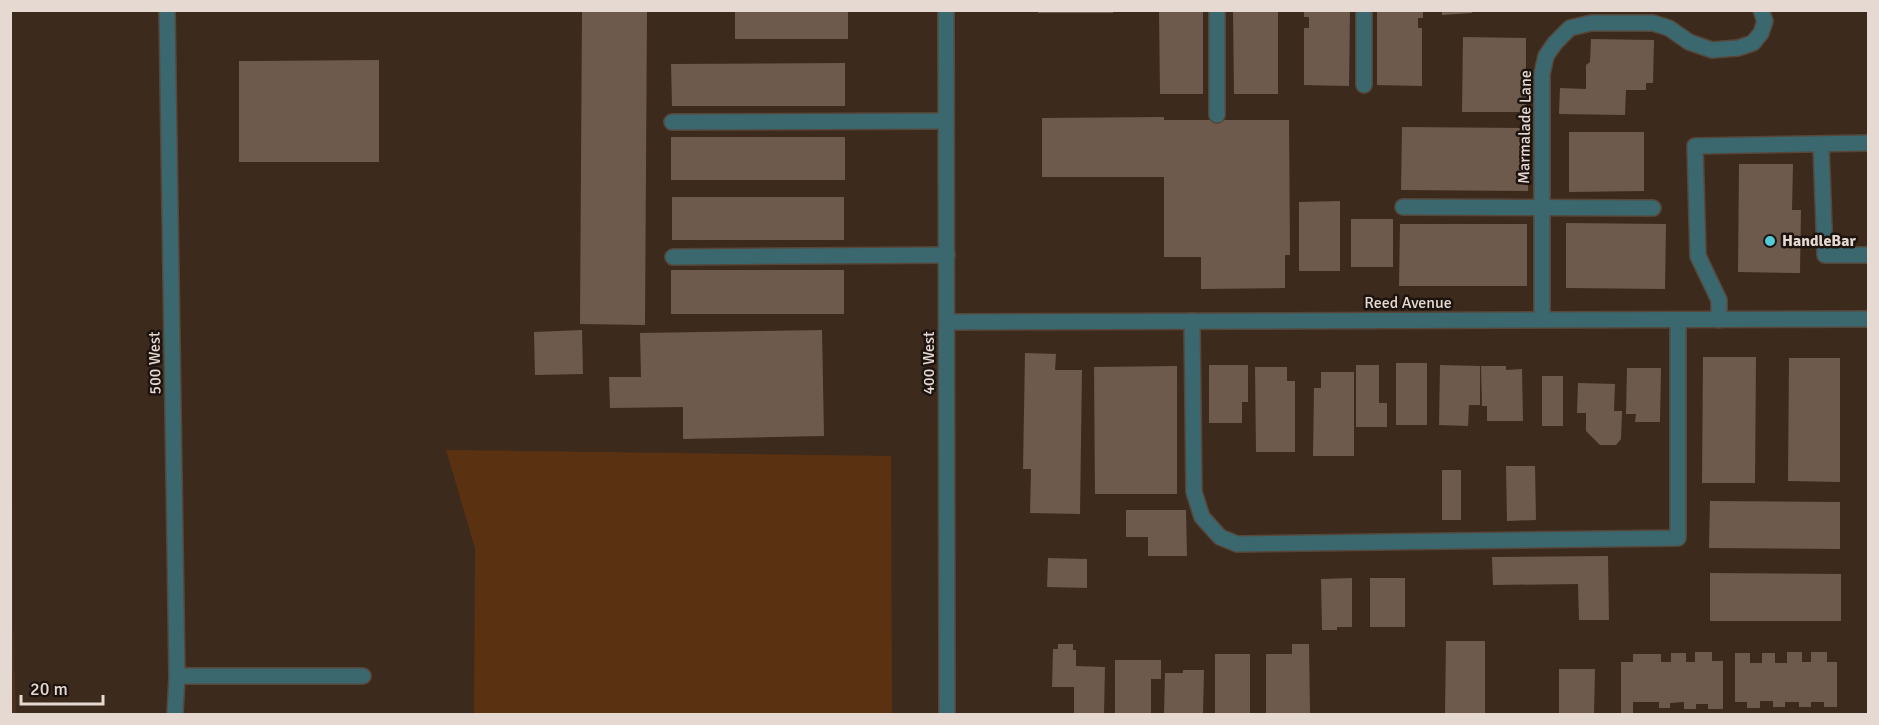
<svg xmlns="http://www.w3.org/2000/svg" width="1879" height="725" viewBox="0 0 1879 725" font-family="Signika,sans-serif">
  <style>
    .built { fill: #49311f }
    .green { fill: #5b3211 }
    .building { fill: #6e5a4c }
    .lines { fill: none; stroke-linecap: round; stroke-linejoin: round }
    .minor-casing { stroke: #57463a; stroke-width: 18 }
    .minor { stroke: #3a686e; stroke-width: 15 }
    .poi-dot { fill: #52cbd9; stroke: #1d140f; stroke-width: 2 }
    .labels { text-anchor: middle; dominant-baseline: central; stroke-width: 5; stroke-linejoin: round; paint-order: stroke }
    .street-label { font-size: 16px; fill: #e5d9d1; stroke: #1d140f }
    .poi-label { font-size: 16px; font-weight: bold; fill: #e5d9d1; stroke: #1d140f; text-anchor: start }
  </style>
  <rect width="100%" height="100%" fill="#3c2a1d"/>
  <path class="built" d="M11,81l2,535 3,98h-6z"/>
  <path class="green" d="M446,450l445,6 1,258h-418l1,-166z"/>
  <g class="building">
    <path d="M582,10h65l-2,315 -65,-1z"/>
    <rect x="735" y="10" width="113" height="29"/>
    <rect x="1038" y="10" width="75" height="3"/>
    <path d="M1159,10h44v84h-43z"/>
    <path d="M1233,10h45v84h-44z"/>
    <path d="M1304,10h46l-1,76 -45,-1v-57h5v-11h-5z"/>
    <path d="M1377,10h46v8h-5v10h4v58l-45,-1z"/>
    <path d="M1442,10h29l1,3 -30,2z"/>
    <path d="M1463,37l63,1v74h-64z"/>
    <path d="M1591,39l63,1 -1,43h-7v7h-20l-1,25 -66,-1 1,-26 26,1v-24l4,-3z"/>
    <path d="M379,60v102h-140v-101z"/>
    <path d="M845,63v43h-173l-1,-42z"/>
    <path d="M1164,117v3h125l1,135h-5v33l-84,1v-32h-37v-80h-122v-59z"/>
    <path d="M1402,127l127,1 -1,63 -127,-1z"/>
    <path d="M1569,132h75v59l-75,1z"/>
    <rect x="671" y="137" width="174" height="43"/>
    <path d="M1739,164h54l-1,46h9l-1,63 -62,-1z"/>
    <rect x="672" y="197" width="172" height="43"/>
    <path d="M1340,201v70h-41v-69z"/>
    <rect x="1351" y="219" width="42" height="48"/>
    <path d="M1566,223l100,1 -1,65 -99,-1z"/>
    <path d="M1400,224h127v62h-128z"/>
    <rect x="671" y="270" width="173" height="44"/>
    <path d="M582,330l1,44 -48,1 -1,-43z"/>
    <path d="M822,330l2,106 -141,3v-32l-73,1 -1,-31h32l-1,-44z"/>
    <path d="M1025,353l31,1 -1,16h27l-2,144 -50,-1 1,-44h-8z"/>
    <path d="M1703,357h53l-1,126h-53z"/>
    <path d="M1789,358h51v124l-52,-1z"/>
    <rect x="1396" y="363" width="31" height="62"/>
    <path d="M1209,365h39v37h-6v21h-33z"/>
    <path d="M1356,365h23v38h8v24h-31z"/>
    <path d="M1440,365l40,1v39h-11l-1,21 -29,-1z"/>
    <path d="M1177,366v128h-82l-1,-127z"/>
    <path d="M1481,366h25v4l16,-1 1,52h-36v-15h-5z"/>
    <path d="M1255,367h32v14h8v71h-39z"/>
    <path d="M1627,368h34l-1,54h-25l1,-8h-10z"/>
    <path d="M1321,372h33v84h-41l1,-68h7z"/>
    <rect x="1542" y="376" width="21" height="50"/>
    <path d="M1578,383l37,1 -1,27h8l-1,28 -5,6h-16l-14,-14v-18h-9z"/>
    <path d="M1506,466h29l1,54 -29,1z"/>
    <rect x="1442" y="470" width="19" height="50"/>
    <path d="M1710,501l130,1v47l-131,-1z"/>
    <path d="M1126,510h60l1,46h-39v-19h-22z"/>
    <path d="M1608,556l1,64h-30l-1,-36 -85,1 -1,-28z"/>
    <path d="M1048,558l39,1v29l-40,-1z"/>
    <path d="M1710,573l131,1v47h-131z"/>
    <path d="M1352,578v49h-15v3h-15l-1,-51z"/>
    <rect x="1370" y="578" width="35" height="49"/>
    <path d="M1446,641h39v73h-40z"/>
    <path d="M1058,644h15v6h3v16l29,1 -1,47h-30v-27h-22l1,-38h5z"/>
    <path d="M1292,644h17l1,70h-44v-60h26z"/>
    <path d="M1695,652h17v9h11v48h-15v-5h-12v5h-12v-7l-14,1v5h-11v-6h-26v11h-12v-51h12v-8h28v8h10v-9h15v9h9z"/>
    <path d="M1787,652h15v10h9v-10h16v10h10v45h-13v-5h-13v5h-12v-5h-14v5h-12v-6h-13v7h-13v-6h-12v-49h15v10h12v-10h13v10h12z"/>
    <rect x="1215" y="654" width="35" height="60"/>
    <path d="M1115,660h46v19h-10v35h-36z"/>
    <path d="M1559,669h36l-1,45h-35z"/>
    <path d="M1183,670h21l-1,44h-39l1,-41h18z"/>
  </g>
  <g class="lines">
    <defs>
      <g id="minor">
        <path d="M167,10l10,666 -2,38"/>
        <path d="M946,10l1,704"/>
        <path d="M1217,10v105"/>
        <path d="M1364,10v75"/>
        <path d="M672,122l274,-1"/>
        <path d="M1821,144l4,111h43"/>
        <path d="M1403,207l250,1"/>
        <path d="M673,257l274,-2"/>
        <path d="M1542,320v-246l4,-18 9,-13 15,-15 21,-5h62l16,5 20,14 23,8 26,-2 15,-5 8,-10 4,-12 -4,-11"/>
        <path d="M1719,320v-20l-21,-44 -3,-110 173,-3"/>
        <path d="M1192,321l2,171 8,25 18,20 17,7 441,-6v-218"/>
        <path d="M947,322l921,-3"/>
        <path d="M177,676h186"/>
      </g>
    </defs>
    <use href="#minor" class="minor-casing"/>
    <use href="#minor" class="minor"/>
  </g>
  <circle class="poi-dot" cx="1770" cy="241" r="6"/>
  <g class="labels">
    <g class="street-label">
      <text transform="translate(1525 127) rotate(-89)">Marmalade Lane</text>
      <text x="1408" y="303">Reed Avenue</text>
      <text transform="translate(155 363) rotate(-91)">500 West</text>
      <text transform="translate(929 363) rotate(-90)">400 West</text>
    </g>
    <g class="poi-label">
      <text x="1782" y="241">HandleBar</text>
    </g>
  </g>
  <rect width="1879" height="725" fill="none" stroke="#e5d9d1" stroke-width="24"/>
  <path d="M21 695v9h82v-9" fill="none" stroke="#e5d9d1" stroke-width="3"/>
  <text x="30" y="695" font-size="18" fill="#e5d9d1" stroke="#1d140f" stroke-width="4.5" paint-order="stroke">20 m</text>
</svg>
